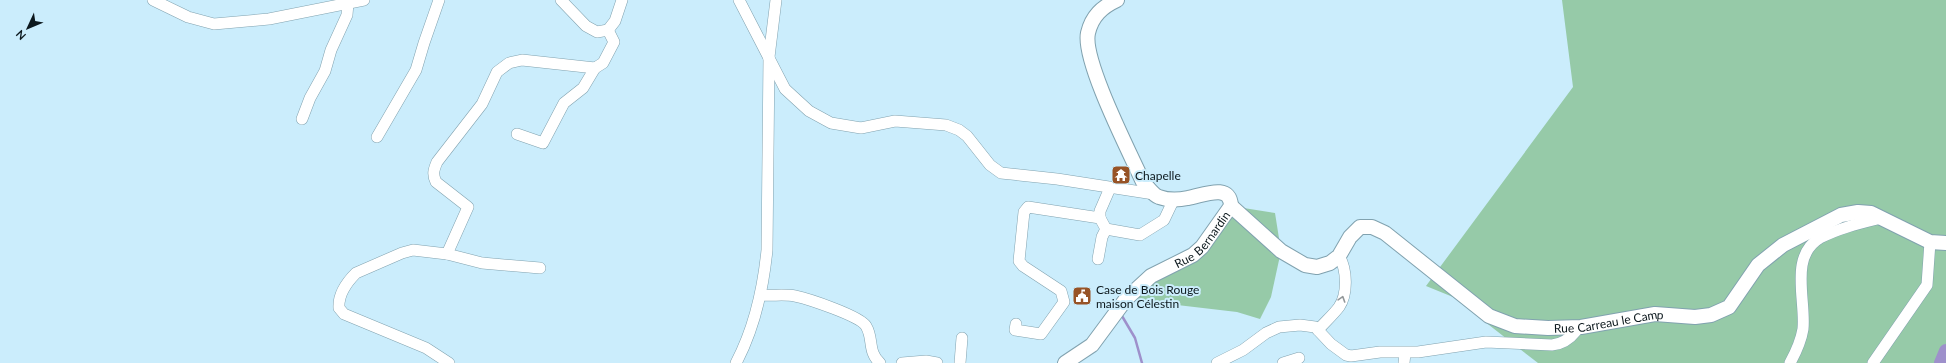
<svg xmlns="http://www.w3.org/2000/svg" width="1946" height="363" viewBox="0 0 1946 363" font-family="Lato,sans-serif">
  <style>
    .green { fill: #96caa8 }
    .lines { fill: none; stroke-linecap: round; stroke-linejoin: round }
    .stream { stroke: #9e90cb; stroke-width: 2.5 }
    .river { stroke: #9e90cb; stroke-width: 14 }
    .minor-casing { stroke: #81a2af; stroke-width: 12 }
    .major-casing { stroke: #81a2af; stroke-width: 16 }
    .minor { stroke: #fff; stroke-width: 11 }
    .major { stroke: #fff; stroke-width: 14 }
    .oneway { stroke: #929799 }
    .labels { text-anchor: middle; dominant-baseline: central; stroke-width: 4; stroke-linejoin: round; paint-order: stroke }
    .poi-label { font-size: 12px; fill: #0c181d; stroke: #cbedfc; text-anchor: start }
    .street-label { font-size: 12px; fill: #0c181d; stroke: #cbedfc }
  </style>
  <rect width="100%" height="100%" fill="#cbedfc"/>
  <g class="green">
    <path d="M1562,0h384v363h-408l-85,-66 -27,-11 147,-199z"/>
    <path d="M1231,206l44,7 6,38 -10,46 -11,22 -23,-7 -111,-13 67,-44z"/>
  </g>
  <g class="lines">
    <path class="stream" d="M1122,316l13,22 7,25"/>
    <path class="river" d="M1941,363l5,-12"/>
    <defs>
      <g id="minor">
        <path d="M153,0l35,17 26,7 55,-5 95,-19"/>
        <path d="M561,0l25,26 11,6 11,-2 7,-9 7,-21"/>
        <path d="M739,0l46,89 24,22 22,12 30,5 34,-7 51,4 13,5 8,6 23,29 11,8 56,6 97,15"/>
        <path d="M302,119l8,-21 15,-27 6,-21 16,-35 1,-12"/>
        <path d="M517,134l26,9 21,-40 19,-15 12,-20"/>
        <path d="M377,137l39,-67 8,-27 15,-43"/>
        <path d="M1100,218l6,11 34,6 24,-15 10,-21"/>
        <path d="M447,254l35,9 58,5"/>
        <path d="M1098,259l4,-22 4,-8"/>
        <path d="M761,295c11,1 24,-1 34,1 14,3 65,20 71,30 8,13 1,25 14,37"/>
        <path d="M1016,324l-1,6 26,4 23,-32 -3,-11 -38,-25 -4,-5 5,-49 4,-5 72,11v-7l10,-23"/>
        <path d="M1318,330c7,-8 15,-15 21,-23 9,-13 8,-38 0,-51"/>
        <path d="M449,363l-23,-15 -82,-34 -5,-6c-1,-14 8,-26 17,-35l46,-20 11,-3 34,4 21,-47 -32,-25c-4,-8 -2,-13 1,-20l45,-58 15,-32 12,-9 13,-3 73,8 8,-5 11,-21 -6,-12"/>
        <path d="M736,363c19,-36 27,-73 31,-113l2,-193 7,-57"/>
        <path d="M902,363l24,-2 11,2"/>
        <path d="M960,363l2,-25"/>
        <path d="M1217,363l26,-13 23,-17 13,-6 21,-2 15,2 16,17 15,11 5,1 29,-4h38l68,-10 66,3c10,-1 17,-5 24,-14l-1,-3"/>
        <path d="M1283,363l16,-5"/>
        <path d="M1404,363l1,-10"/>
        <path d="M1790,363c6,-11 11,-22 13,-34 3,-29 -14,-73 17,-91 19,-10 41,-15 61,-20"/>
        <path d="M1873,363l54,-78 3,-43"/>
      </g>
      <g id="major">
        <path id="s1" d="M1231,206l50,45 24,14 12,2 13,-4 9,-7 11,-19 10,-10h12l13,6 104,83 26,10 33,2 33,-1 74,-13 40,3 16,-2 18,-8 29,-42 25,-20 58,-30 17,-3 13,1 59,29 16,1"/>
        <path id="s2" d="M1065,363l27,-18 34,-46 25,-23 42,-21 9,-8 29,-41c-1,-24 -29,-10 -43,-8 -9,2 -21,2 -29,-1 -6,-2 -11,-10 -16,-15 -13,-29 -61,-122 -55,-149 4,-17 14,-26 29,-33"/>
      </g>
    </defs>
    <use href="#minor" class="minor-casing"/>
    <use href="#major" class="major-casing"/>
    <use href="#minor" class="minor"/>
    <use href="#major" class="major"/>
  </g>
  <defs><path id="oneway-chevron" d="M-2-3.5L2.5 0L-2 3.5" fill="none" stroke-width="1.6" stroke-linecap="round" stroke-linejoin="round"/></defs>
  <use class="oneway" href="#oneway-chevron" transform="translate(1342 299) rotate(-72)"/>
  <defs>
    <symbol id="temple-square" viewBox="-11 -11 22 22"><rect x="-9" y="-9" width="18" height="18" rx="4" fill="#975326" stroke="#cbedfc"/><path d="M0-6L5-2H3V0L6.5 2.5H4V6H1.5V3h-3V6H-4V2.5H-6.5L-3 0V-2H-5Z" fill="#fff"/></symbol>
    <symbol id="civic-square" viewBox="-11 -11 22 22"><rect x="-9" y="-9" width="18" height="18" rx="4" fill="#975326" stroke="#cbedfc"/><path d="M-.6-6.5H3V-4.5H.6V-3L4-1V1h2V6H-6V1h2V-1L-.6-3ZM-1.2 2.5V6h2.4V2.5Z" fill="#fff"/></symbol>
  </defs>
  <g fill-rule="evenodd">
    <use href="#temple-square" x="1110" y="164" width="22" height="22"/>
    <use href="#civic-square" x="1071" y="285" width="22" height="22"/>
  </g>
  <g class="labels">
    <g class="poi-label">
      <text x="1135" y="175">Chapelle</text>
      <text x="1096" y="289">Case de Bois Rouge<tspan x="1096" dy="14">maison Célestin</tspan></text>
    </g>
    <g class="street-label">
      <text stroke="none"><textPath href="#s2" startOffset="188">Rue Bernardin</textPath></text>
      <text stroke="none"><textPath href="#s1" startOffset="450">Rue Carreau le Camp</textPath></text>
    </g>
  </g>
  <g transform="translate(28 28) rotate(226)" stroke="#cbedfc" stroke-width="3" paint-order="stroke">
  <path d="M0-3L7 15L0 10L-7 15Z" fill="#0c181d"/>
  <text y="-6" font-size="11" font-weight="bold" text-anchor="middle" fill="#0c181d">N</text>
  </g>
</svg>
